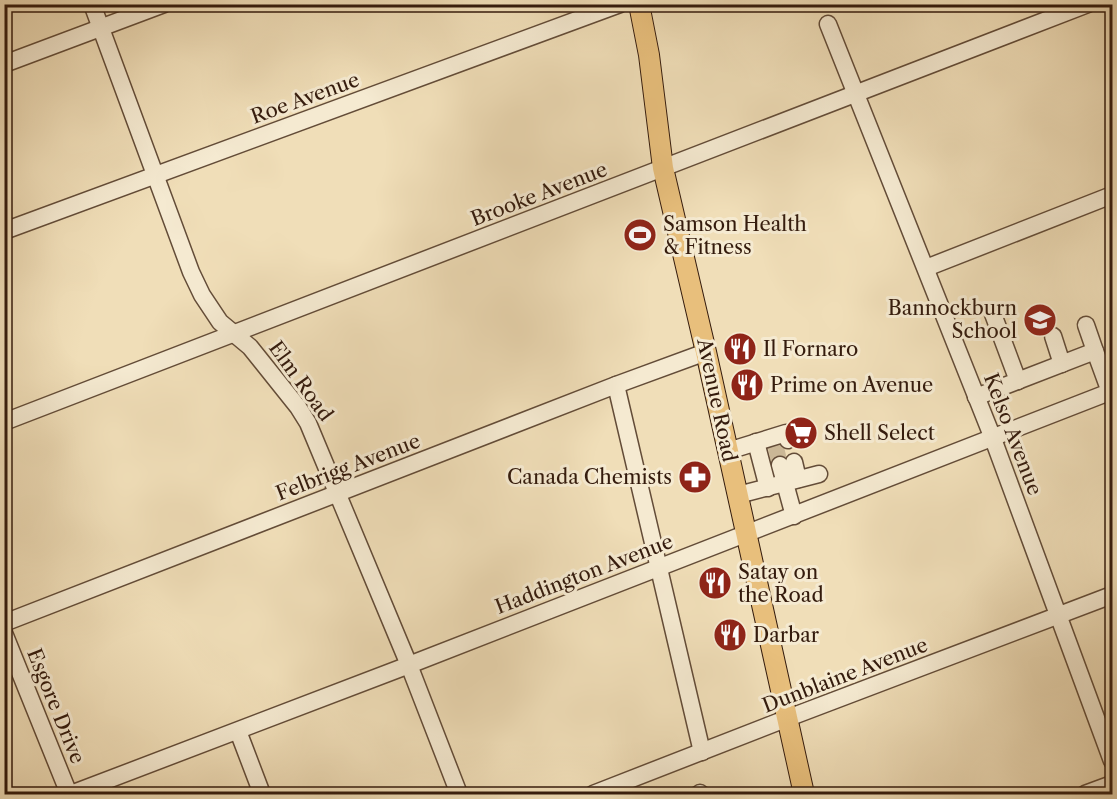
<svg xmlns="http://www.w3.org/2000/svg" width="1117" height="799" viewBox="0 0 1117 799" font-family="'Libre Caslon Text',serif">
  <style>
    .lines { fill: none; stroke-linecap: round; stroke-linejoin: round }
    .minor-tunnel { stroke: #cab796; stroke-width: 16; stroke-dasharray: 16 8; stroke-linecap: butt }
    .minor-casing { stroke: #634c38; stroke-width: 19 }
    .major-casing { stroke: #341b0d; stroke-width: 22 }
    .minor { stroke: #f5ead1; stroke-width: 16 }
    .major { stroke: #e8bf7c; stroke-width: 20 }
    .labels { text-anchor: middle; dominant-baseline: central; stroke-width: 6; stroke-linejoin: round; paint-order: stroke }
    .street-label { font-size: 20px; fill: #341b0d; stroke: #f5ead1 }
    .poi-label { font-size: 20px; fill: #341b0d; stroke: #f5ead1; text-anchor: start }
  </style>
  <rect width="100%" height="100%" fill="#f0deb8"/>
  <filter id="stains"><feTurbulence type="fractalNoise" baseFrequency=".00333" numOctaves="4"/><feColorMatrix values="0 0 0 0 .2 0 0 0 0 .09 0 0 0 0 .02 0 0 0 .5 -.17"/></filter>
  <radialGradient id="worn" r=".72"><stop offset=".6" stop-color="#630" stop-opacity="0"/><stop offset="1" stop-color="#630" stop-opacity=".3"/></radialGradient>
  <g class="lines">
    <path class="minor-tunnel" d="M775,443l5,22"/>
    <defs>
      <g id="minor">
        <path d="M92,4l99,268 11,23 18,27 30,25 48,60 10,16 101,242 50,129"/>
        <path d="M828,24l164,412 120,325"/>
        <path d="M4,64l160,-60"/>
        <path d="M4,231l616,-227"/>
        <path d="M926,268l186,-73"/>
        <path d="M993,314l25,67"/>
        <path d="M1086,325l9,26"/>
        <path d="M1053,336l9,28"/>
        <path d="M616,385l86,367"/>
        <path d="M976,397l119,-46 15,41"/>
        <path d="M4,422l1084,-418"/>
        <path d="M756,442l12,46"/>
        <path d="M728,451l58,-18 2,7"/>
        <path d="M794,462l4,17"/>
        <path d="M780,465l14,51"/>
        <path d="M738,495l81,-21"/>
        <path d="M4,623l612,-238 90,-33"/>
        <path d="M4,633l65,161"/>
        <path d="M238,731l24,63"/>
        <path d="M700,793l1,1"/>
        <path d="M71,794l338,-129 703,-274"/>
        <path d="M593,794l195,-76 324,-123"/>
        <path d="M1085,794l27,-10"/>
      </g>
      <path id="major" d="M639,4l10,51 14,113 43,184 98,442"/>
    </defs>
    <use href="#minor" class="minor-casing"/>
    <use href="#major" class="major-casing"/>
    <use href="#minor" class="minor"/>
    <use href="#major" class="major"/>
  </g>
  <defs>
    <symbol id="stadium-disc" viewBox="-11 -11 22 22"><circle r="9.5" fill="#8f2418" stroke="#f5ead1"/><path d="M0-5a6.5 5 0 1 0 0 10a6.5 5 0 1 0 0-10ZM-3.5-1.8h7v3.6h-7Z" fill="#fff"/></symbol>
    <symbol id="school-disc" viewBox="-11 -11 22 22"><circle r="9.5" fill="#8f2418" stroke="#f5ead1"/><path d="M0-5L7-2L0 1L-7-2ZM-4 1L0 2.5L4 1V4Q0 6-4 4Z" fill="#fff"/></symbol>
    <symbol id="restaurant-disc" viewBox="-11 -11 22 22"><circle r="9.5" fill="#8f2418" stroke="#f5ead1"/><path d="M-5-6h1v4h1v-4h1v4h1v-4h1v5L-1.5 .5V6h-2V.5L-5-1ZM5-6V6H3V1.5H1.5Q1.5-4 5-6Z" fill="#fff"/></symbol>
    <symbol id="supermarket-disc" viewBox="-11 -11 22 22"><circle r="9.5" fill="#8f2418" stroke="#f5ead1"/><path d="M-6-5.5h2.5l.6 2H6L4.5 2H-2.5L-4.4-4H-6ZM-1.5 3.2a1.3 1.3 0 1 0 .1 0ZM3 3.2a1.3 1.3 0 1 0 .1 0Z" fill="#fff"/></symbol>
    <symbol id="pharmacy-disc" viewBox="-11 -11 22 22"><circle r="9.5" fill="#8f2418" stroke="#f5ead1"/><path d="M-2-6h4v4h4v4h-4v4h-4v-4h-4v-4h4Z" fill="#fff"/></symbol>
  </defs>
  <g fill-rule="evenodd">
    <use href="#stadium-disc" x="621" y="216" width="38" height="38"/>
    <use href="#school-disc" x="1021" y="301" width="38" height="38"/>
    <use href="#restaurant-disc" x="721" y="330" width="38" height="38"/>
    <use href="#restaurant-disc" x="728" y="366" width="38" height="38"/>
    <use href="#supermarket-disc" x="782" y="414" width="38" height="38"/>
    <use href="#pharmacy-disc" x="676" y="458" width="38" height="38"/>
    <use href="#restaurant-disc" x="696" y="564" width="38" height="38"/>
    <use href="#restaurant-disc" x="711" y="616" width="38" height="38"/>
  </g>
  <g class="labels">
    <g class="street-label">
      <text transform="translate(305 98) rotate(-20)">Roe Avenue</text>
      <text transform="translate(539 194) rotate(-21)">Brooke Avenue</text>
      <text transform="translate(301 381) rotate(54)">Elm Road</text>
      <text transform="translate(717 400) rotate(78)">Avenue Road</text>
      <text transform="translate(1013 434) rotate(69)">Kelso Avenue</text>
      <text transform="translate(348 467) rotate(-21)">Felbrigg Avenue</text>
      <text transform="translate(584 574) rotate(-21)">Haddington Avenue</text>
      <text transform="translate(845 675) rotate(-21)">Dunblaine Avenue</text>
      <text transform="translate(56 706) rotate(68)">Esgore Drive</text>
    </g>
    <g class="poi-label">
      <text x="663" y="224">Samson Health<tspan x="663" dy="23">&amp; Fitness</tspan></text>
      <text x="1017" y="308" text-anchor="end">Bannockburn<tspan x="1017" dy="23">School</tspan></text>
      <text x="763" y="349">Il Fornaro</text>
      <text x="770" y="385">Prime on Avenue</text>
      <text x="824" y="433">Shell Select</text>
      <text x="672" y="477" text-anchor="end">Canada Chemists</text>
      <text x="738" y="572">Satay on<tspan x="738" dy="23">the Road</tspan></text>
      <text x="753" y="635">Darbar</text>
    </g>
  </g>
  <rect width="1117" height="799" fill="none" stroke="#f0deb8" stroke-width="24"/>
  <rect x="6" y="6" width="1105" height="787" fill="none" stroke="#341b0d" stroke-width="3"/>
  <rect x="12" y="12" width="1093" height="775" fill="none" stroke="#341b0d" stroke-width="1.5"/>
  <rect width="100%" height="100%" filter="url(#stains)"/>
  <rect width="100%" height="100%" fill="url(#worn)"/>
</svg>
